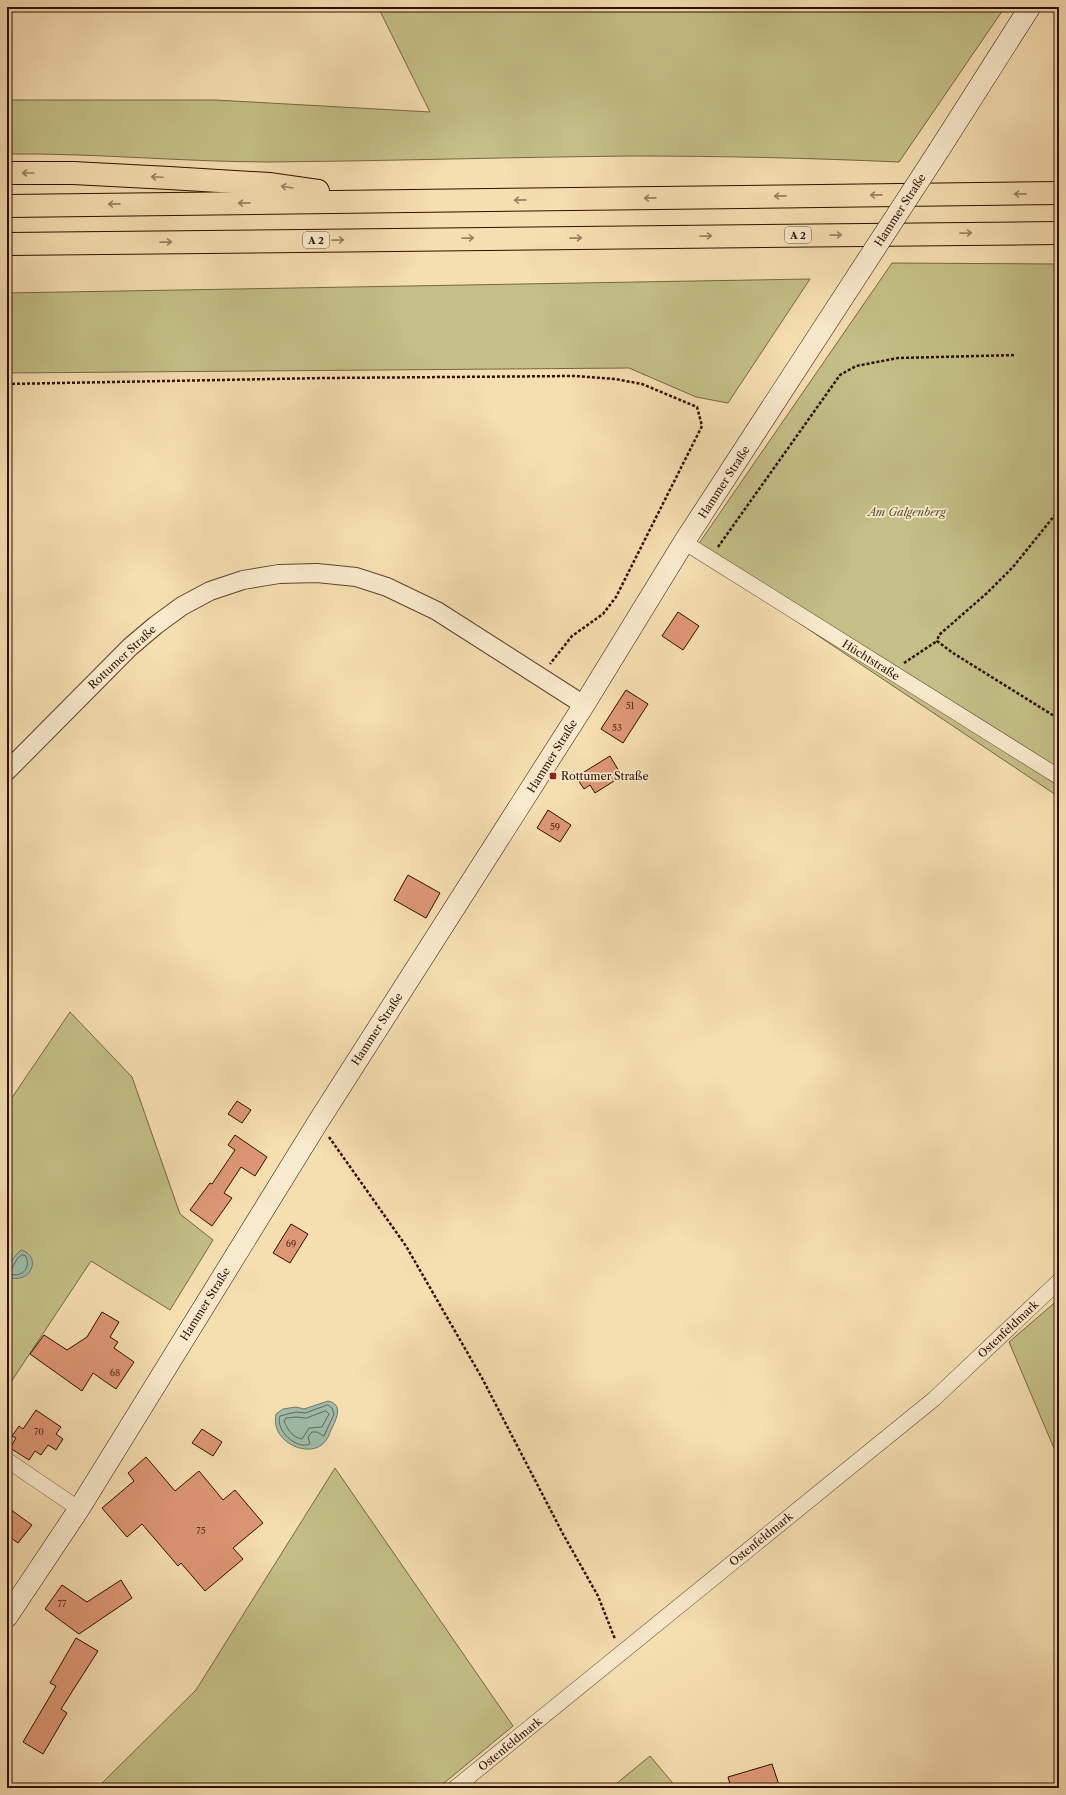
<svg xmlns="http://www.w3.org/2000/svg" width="1066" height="1795" viewBox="0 0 1066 1795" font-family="'Libre Caslon Text',serif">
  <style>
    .green { fill: #c3bf86; stroke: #786643 }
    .water { fill: #9dbca9; stroke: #717665 }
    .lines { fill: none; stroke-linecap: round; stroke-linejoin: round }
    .shore { stroke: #666554; stroke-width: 1 }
    .building { fill: #de9775; stroke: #2e0e00 }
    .minor-casing { stroke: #60422c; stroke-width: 16 }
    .tertiary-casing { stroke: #60422c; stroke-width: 20 }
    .secondary-casing { stroke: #2e0e00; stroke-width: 22 }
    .motorway-casing { stroke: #2e0e00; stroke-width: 24 }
    .path { stroke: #2e0e00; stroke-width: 2.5; stroke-dasharray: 3 2; stroke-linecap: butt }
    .minor { stroke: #f8eacc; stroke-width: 15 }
    .tertiary { stroke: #f8eacc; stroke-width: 18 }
    .secondary { stroke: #f8eacc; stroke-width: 21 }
    .motorway { stroke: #f5deb0; stroke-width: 22 }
    .secondary-bridge-casing { stroke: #2e0e00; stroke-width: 22; stroke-linecap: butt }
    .secondary-bridge { stroke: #f8eacc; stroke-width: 21 }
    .oneway { stroke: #9b8061 }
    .poi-dot { fill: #8f2418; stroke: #f8eacc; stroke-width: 1.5 }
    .labels { text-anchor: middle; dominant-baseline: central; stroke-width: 3.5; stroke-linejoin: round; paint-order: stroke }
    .number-label { font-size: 9px; fill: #5a301d }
    .shield { fill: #f8eacc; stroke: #6b503d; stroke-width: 1 }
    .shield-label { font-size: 10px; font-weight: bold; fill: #2e0e00 }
    .street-label { font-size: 11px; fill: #2e0e00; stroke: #f8eacc }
    .park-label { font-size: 11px; font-style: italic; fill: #624c2f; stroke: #f8eacc }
    .poi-label { font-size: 11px; fill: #2e0e00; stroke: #f8eacc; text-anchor: start }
  </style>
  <rect width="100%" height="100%" fill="#f5deb0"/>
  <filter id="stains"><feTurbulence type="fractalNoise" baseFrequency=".005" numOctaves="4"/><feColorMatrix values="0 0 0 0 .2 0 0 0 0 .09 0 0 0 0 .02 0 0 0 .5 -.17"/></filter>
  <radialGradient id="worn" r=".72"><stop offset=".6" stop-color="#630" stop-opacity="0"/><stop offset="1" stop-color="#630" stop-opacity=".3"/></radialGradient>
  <g class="green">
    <path d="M378,7h627l-106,155c-89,-4 -179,-6 -269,-6 -119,1 -239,5 -359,6 -88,0 -176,-9 -264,-8v-54h208l215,12z"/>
    <path d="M892,263l167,1v533l-366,-245z"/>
    <path d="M810,279l-82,124 -32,-6 -67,-29 -622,5v-80z"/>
    <path d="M70,1012l62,65 48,137 33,26 -43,70 -79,-49 -84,127v-283z"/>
    <path d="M1059,1299v161l-50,-118z"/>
    <path d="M335,1468l178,258 -75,62h-341l99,-98z"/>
    <path d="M650,1756l27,32h-66z"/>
  </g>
  <g class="water">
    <path d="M21,1250c21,6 11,35 -13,27 -1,-11 5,-20 13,-27z"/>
    <path d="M328,1401c15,3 9,17 4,27 -2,3 -2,6 -4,9 -8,17 -30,14 -42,4 -9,-7 -12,-17 -10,-27l7,-5 13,-2 8,2z"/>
  </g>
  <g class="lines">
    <g class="shore">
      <path d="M22,1255h3c7,11 -2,23 -14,19l-1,-2 7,-13z"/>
      <path d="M328,1405l4,3 2,6 -10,22 -7,-4h-5l-4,5 2,7c-14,6 -35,-14 -30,-28l16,-4 9,1z"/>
      <path d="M326,1411l3,3 -7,13 -13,1 -7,11c-10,-2 -14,-9 -18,-18l2,-3 10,-1 10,1z"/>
    </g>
  </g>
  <g class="building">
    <path d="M678,612l21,14 -16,24 -21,-14z"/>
    <path d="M626,690l22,14 -25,39 -22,-14z"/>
    <path d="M610,756l12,20 -27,17 -5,-8 -6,4 -8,-12z"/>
    <path d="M548,810l23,15 -11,17 -23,-14z"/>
    <path d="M408,875l32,18 -14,25 -32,-18z"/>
    <path d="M237,1101l14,9 -9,13 -14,-9z"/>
    <path d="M235,1135l32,22 -12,19 -14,-9 -17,26 8,5 -20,28 -22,-16 20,-27 2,1 23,-34 -7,-5z"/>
    <path d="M291,1224l17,10 -18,29 -17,-10z"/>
    <path d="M102,1312l17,10 -9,15 8,5 -4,6 20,14 -18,27 -23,-16 -11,18 -52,-37 14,-19 23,15 20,-13z"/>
    <path d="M36,1410l25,17 -5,7 7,5 -7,11 -8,-5 -7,10 -6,-4 -6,9 -19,-12 6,-10 -4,-2 7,-10 4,3z"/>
    <path d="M202,1429l20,13 -9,14 -21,-13z"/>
    <path d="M146,1457l29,34 24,-20 24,29 12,-10 28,33 -30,25 10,11 -38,32 -24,-28 -3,3 -36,-42 -15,13 -25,-29 32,-27 -6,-8z"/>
    <path d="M7,1507l25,18 -14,18 -11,-8z"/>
    <path d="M121,1580l11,18 -53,36 -34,-25 17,-24 25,17z"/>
    <path d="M76,1638l22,13 -37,58 6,4 -24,41 -20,-12 33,-56 -6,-3z"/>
    <path d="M772,1764l8,24h-49l-3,-11z"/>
  </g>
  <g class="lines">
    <defs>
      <g id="minor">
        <path d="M684,542l375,235"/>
        <path d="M7,1460l72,49"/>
        <path d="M455,1788l479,-389 125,-118"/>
      </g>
      <path id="tertiary" d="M7,771l123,-124 26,-22 26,-19 28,-15 33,-11 36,-6 38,-1 39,4 31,10 50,24 147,94"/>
      <g id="secondary">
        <path d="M939,150l91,-143"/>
        <path d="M7,1617l72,-108 239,-387 266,-417 100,-163 175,-269"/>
      </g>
      <g id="motorway">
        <path d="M7,173h66l96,5 100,6 49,7"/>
        <path d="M7,206l1052,-13"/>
        <path d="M7,244l1052,-11"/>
      </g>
    </defs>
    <use href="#minor" class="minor-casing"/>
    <use href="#tertiary" class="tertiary-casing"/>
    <use href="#secondary" class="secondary-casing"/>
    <use href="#motorway" class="motorway-casing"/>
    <g class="path">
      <path d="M7,384l318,-6 250,-2 40,3 27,5 55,23 5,19 -86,171 -13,17 -31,22 -22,28"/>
      <path d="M1059,510l-46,57 -26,26 -48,42 -2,6 16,12 106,66"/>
      <path d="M718,547l122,-172 16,-9 42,-8 118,-3"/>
      <path d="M904,663l33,-22"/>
      <path d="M329,1137l77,109 76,132 81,156 35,62 17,43"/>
    </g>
    <use href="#minor" class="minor"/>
    <use href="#tertiary" class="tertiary"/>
    <use href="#secondary" class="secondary"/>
    <use href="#motorway" class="motorway"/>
    <defs>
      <path id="secondary-bridge" d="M859,273l80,-123"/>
    </defs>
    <use href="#secondary-bridge" class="secondary-bridge-casing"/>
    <use href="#secondary-bridge" class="secondary-bridge"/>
  </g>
  <defs><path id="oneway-shaft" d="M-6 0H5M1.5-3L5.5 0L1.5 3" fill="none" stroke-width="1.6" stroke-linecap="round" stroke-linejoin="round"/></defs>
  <g class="oneway">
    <use href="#oneway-shaft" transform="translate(28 173) rotate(180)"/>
    <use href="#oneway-shaft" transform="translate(157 177) rotate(-177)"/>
    <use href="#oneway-shaft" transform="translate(287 187) rotate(-171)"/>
    <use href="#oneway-shaft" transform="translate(1020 194) rotate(179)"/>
    <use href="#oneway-shaft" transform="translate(876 195) rotate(179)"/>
    <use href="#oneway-shaft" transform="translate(780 196) rotate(179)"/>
    <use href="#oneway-shaft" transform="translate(650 198) rotate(179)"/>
    <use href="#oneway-shaft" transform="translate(520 200) rotate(179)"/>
    <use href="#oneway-shaft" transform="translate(244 203) rotate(179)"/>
    <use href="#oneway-shaft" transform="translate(114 204) rotate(179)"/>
    <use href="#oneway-shaft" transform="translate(966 233) rotate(-1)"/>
    <use href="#oneway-shaft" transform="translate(836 235) rotate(-1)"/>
    <use href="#oneway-shaft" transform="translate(706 236) rotate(-1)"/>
    <use href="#oneway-shaft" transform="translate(468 238) rotate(-1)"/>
    <use href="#oneway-shaft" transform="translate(576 238) rotate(-1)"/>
    <use href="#oneway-shaft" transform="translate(338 240) rotate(-1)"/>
    <use href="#oneway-shaft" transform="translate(166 242) rotate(-1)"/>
  </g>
  <rect class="poi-dot" x="549" y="772" width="8" height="8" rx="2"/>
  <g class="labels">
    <g class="number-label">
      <text x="630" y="705">51</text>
      <text x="617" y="727">53</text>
      <text x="555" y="826">59</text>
      <text x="291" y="1243">69</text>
      <text x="115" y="1372">68</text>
      <text x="39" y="1431">70</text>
      <text x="201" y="1530">75</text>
      <text x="62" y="1603">77</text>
    </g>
    <g class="shield">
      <rect x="785" y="227" width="26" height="16" rx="3"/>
      <rect x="303" y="232" width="26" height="16" rx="3"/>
    </g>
    <g class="shield-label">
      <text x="798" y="235">A 2</text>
      <text x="316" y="240">A 2</text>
    </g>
    <g class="street-label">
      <text transform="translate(900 210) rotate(-57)">Hammer Straße</text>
      <text transform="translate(724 482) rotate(-57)">Hammer Straße</text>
      <text transform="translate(122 657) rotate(-43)">Rottumer Straße</text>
      <text transform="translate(871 660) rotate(32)">Hüchtstraße</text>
      <text transform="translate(552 756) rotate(-58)">Hammer Straße</text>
      <text transform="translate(377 1029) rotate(-57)">Hammer Straße</text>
      <text transform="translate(205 1304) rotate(-58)">Hammer Straße</text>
      <text transform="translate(1008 1329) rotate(-43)">Ostenfeldmark</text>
      <text transform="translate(761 1539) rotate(-39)">Ostenfeldmark</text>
      <text transform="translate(510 1744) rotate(-39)">Ostenfeldmark</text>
    </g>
    <g class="park-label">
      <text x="907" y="512">Am Galgenberg</text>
    </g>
    <g class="poi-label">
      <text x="561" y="776">Rottumer Straße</text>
    </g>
  </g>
  <rect width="1066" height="1795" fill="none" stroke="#f5deb0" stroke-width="24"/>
  <rect x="8" y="8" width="1050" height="1779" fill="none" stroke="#2e0e00" stroke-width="2"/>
  <rect x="12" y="12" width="1042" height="1771" fill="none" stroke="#2e0e00"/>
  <rect width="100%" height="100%" filter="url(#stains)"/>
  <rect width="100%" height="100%" fill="url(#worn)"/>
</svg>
